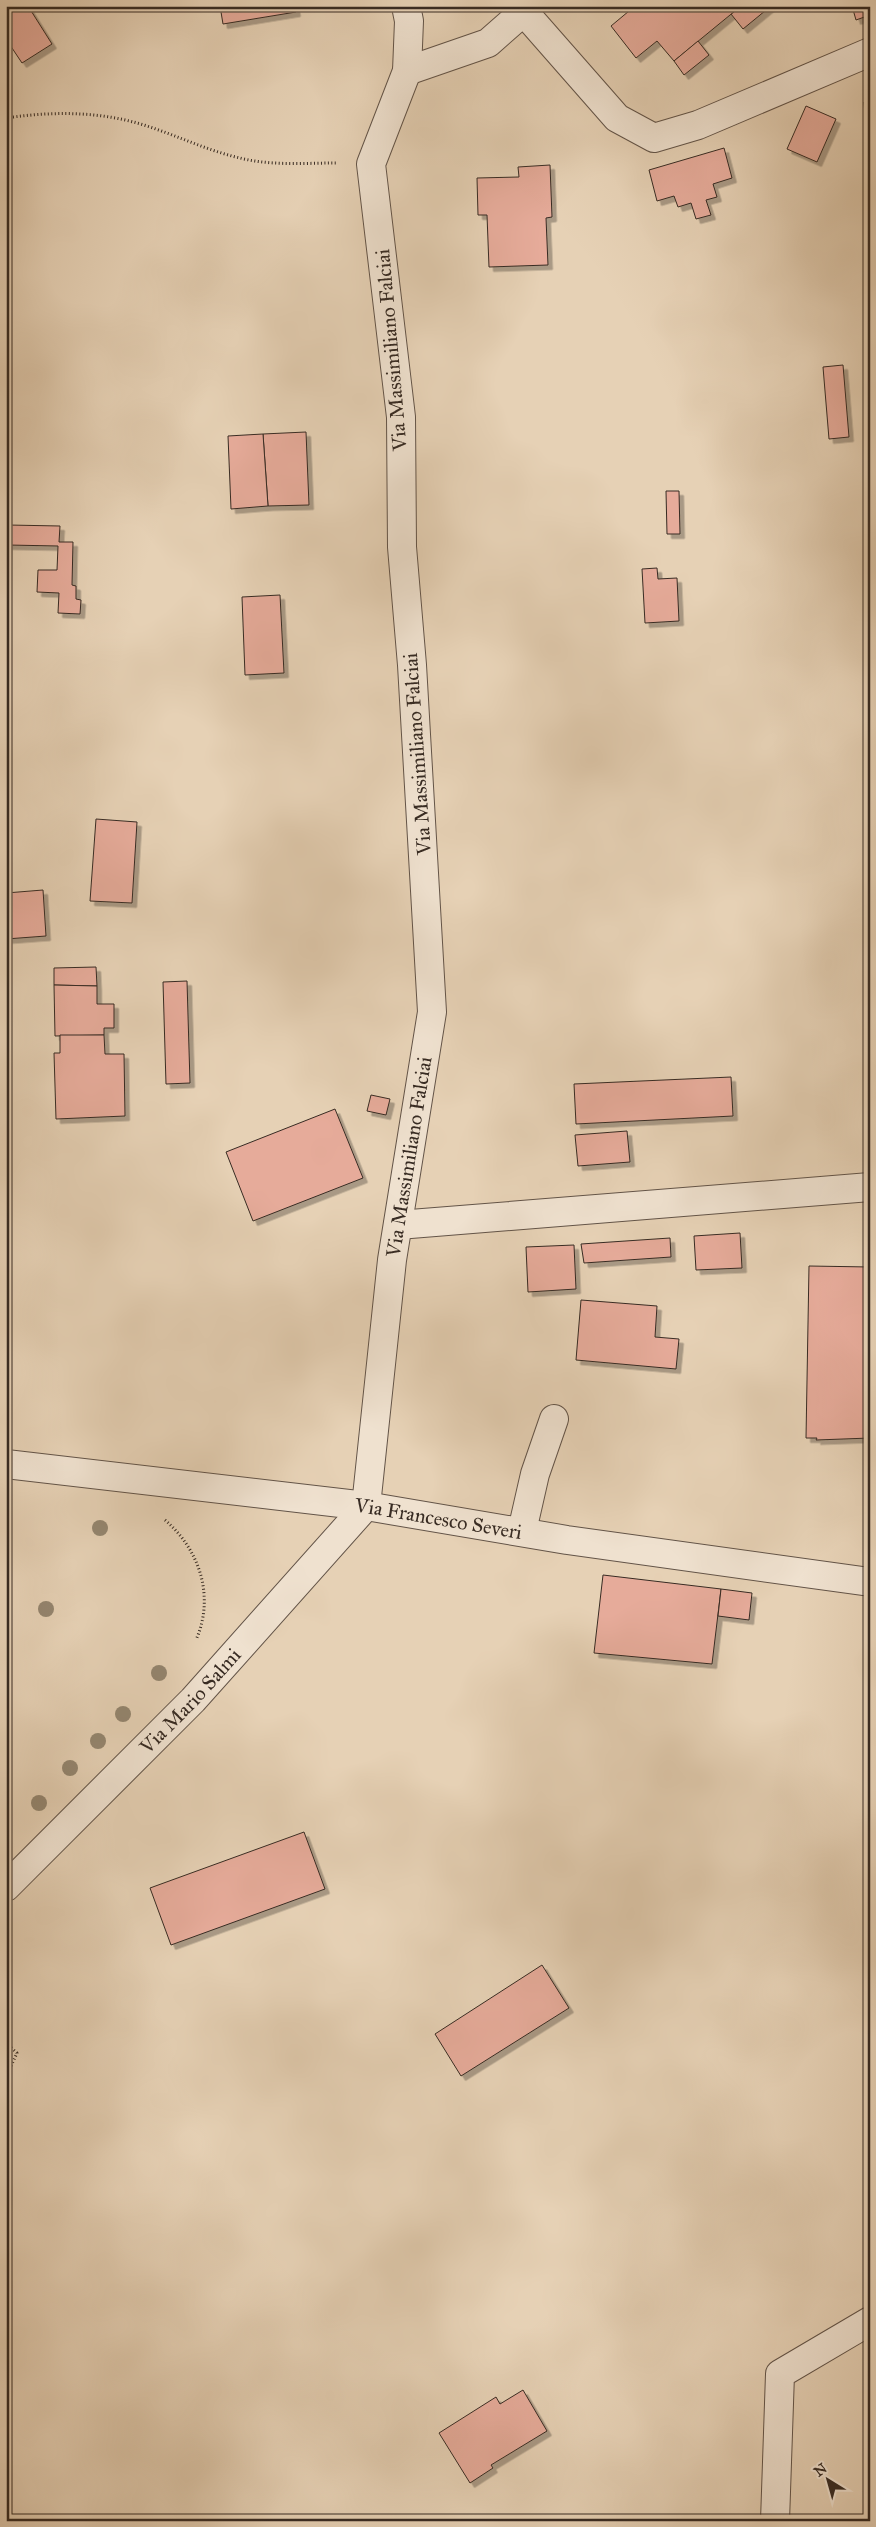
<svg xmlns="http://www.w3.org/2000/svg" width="876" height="2527" viewBox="0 0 876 2527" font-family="'IM FELL Great Primer',serif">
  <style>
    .building { fill: #e6ab9a; stroke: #372b23; filter: url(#shadow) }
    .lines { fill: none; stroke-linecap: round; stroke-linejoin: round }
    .minor-casing { stroke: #635448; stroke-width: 30 }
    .path { stroke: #372b23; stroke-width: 3; stroke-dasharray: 1 2.5; stroke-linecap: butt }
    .minor { stroke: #efe1cf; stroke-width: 28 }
    .tree { fill: #948670 }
    .labels { text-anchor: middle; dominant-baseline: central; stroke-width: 4; stroke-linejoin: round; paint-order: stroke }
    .street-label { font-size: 20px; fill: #372b23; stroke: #efe1cf }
  </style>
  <defs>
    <filter id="shadow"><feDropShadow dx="4.5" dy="4.5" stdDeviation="0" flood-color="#0004"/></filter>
  </defs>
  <rect width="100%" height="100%" fill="#e6d1b5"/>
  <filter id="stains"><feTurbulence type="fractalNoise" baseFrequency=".004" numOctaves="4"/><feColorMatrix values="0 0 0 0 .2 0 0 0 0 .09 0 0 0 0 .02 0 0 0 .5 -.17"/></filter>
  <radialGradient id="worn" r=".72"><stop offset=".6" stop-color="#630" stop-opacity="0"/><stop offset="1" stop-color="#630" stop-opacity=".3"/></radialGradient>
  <g class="building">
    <path d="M16,6h12l24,38 -30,19 -16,-24v-26z"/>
    <path d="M220,6h75l1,6 -73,12z"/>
    <path d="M741,6h30l-28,23 -12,-15z"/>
    <path d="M741,6l-67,55 -17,-20 -21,17 -25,-32 24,-20z"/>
    <path d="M852,6h18v9l-14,5z"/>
    <path d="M698,41l11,14 -25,20 -10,-14z"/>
    <path d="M864,102h6l-2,52z"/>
    <path d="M806,106l30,13 -19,43 -30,-13z"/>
    <path d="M724,148l8,30 -19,6 4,13 -11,3 5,15 -15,4 -5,-16 -13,4 -4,-11 -17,5 -8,-31z"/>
    <path d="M550,165l2,52 -6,1 2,47 -59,2 -2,-52h-9l-1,-37 42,-1 -1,-10z"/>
    <path d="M843,365l6,72 -20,2 -6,-72z"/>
    <path d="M306,432l3,73 -41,1 -5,-72z"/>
    <path d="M263,434l5,72 -37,3 -3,-73z"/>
    <path d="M666,491h13l1,43h-13z"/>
    <path d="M6,525h2l-2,60z"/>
    <path d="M8,525l52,1 -1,16h14l-1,43 4,1v13l5,1 -1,14 -22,-1 1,-20 -22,-1 1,-22h19l1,-24 -50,-1z"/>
    <path d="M657,568l1,11 19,-1 2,43 -34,2 -3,-54z"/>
    <path d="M280,595l4,78 -39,2 -3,-78z"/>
    <path d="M96,819l41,3 -5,81 -42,-2z"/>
    <path d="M43,890l3,46 -40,3v-46z"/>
    <path d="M96,967l1,19 -43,-1v-17z"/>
    <path d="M187,981l3,102 -24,1 -3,-102z"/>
    <path d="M54,985l43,1v18h17v24h-10v7l-49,1z"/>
    <path d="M60,1035h44l1,19h19l1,62 -69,3 -2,-66h6z"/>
    <path d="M731,1077l2,39 -157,8 -2,-40z"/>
    <path d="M371,1095l19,4 -4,16 -19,-4z"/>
    <path d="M335,1109l28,69 -110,43 -27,-69z"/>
    <path d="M627,1131l3,31 -52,4 -3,-31z"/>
    <path d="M740,1233l2,35 -46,2 -2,-34z"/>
    <path d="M670,1238l1,19 -87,6 -3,-19z"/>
    <path d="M574,1245l2,44 -48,3 -2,-45z"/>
    <path d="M809,1266l61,1v171l-54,2 1,-2h-11z"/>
    <path d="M581,1300l76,6 -2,31 24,2 -3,30 -100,-9z"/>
    <path d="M603,1575l118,14 -9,75 -118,-11z"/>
    <path d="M721,1589l31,4 -3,27 -31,-4z"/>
    <path d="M304,1832l21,57 -154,56 -21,-57z"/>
    <path d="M542,1965l27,43 -108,68 -26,-42z"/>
    <path d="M523,2390l24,41 -56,34 2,3 -23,15 -31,-50 57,-36 4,7z"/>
  </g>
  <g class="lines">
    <defs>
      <g id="minor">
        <path d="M524,12l93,106 37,20 44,-13 172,-73"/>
        <path d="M407,71l81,-28 42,-37"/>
        <path d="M398,1225l472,-38"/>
        <path id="s1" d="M6,1464l360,42 201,34 303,42"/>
        <path id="s2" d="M366,1506l26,-246 40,-248 -20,-347 -10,-118 -1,-130 -30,-253 36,-93 2,-50 -3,-15"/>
        <path d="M522,1531l13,-57 19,-55"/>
        <path id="s3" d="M6,1887l187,-187 173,-194"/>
        <path d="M775,2521l5,-147 90,-53"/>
      </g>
    </defs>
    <use href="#minor" class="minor-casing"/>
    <g class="path">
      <path d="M6,118c49,-7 97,-7 144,9 30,10 59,24 90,31 31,8 65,5 96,5"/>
      <path d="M165,1520c35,30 50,77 31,120"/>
      <path d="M6,2043l11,10 -11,24"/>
    </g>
    <use href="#minor" class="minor"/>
  </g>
  <g class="tree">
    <circle cx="100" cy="1528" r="8"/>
    <circle cx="46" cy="1609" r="8"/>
    <circle cx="159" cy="1673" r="8"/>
    <circle cx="123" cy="1714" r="8"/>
    <circle cx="98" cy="1741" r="8"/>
    <circle cx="70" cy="1768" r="8"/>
    <circle cx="39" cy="1803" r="8"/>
  </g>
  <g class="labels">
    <g class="street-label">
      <text transform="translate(391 350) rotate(-95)">Via Massimiliano Falciai</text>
      <text transform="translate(417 754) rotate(-94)">Via Massimiliano Falciai</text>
      <text stroke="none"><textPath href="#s2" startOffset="352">Via Massimiliano Falciai</textPath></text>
      <text stroke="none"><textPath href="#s1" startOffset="436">Via Francesco Severi</textPath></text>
      <text stroke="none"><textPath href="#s3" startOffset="262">Via Mario Salmi</textPath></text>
    </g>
  </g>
  <rect width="876" height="2527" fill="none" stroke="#e6d1b5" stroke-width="25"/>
  <rect x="8" y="8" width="861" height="2512" fill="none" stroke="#372b23" stroke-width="2.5"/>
  <rect x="12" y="12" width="851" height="2502" fill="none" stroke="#372b23"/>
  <g transform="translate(828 2480) rotate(323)" stroke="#efe1cf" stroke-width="4" paint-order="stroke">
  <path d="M0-4L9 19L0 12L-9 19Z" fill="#372b23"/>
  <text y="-8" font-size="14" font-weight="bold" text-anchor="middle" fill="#372b23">N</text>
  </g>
  <rect width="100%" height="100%" filter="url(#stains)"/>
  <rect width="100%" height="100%" fill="url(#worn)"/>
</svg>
